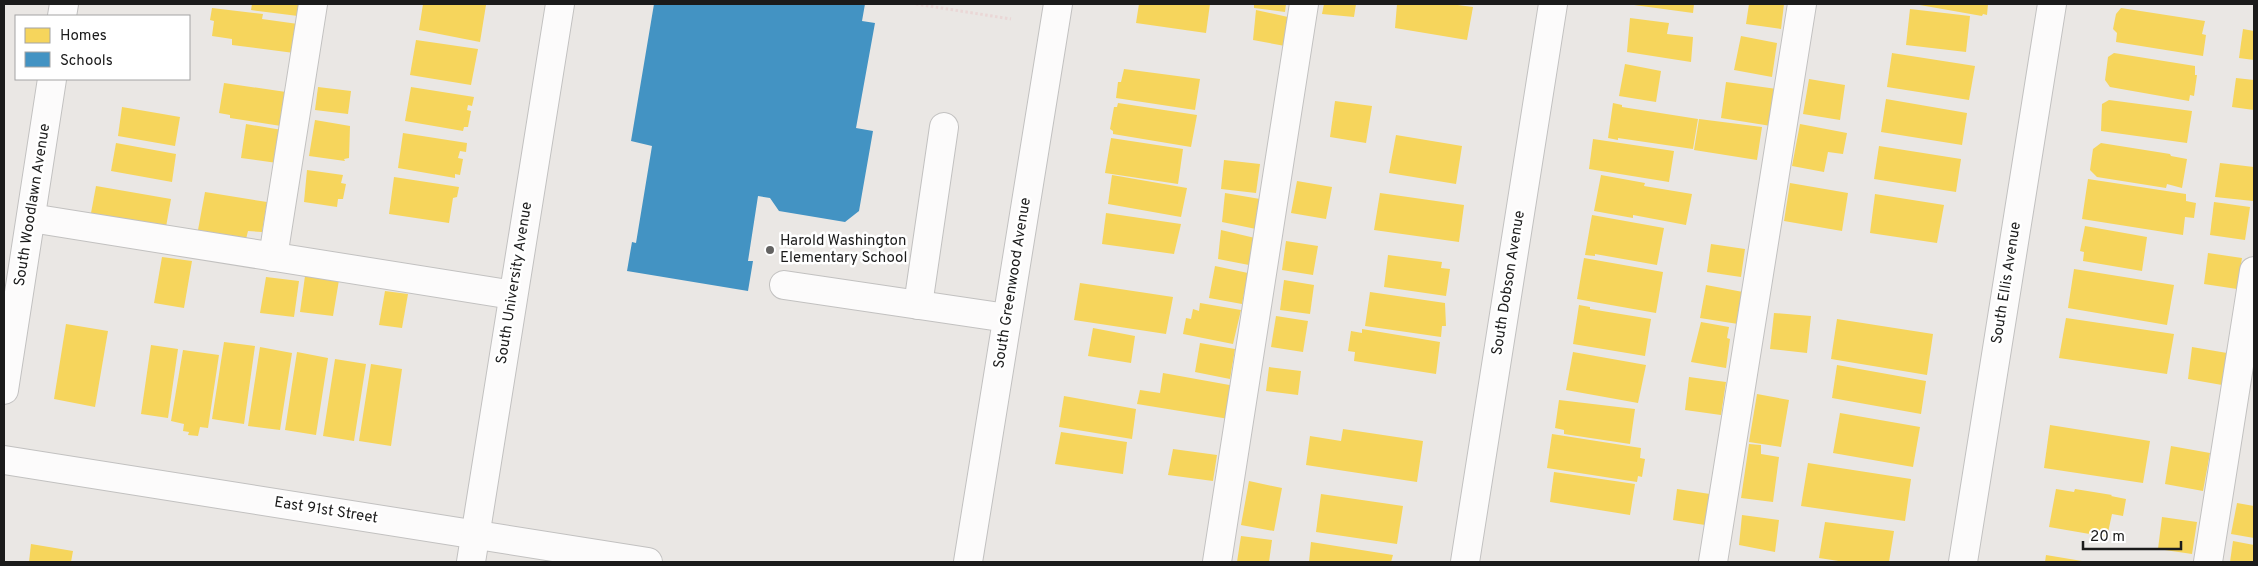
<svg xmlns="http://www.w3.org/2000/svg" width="2258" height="566" viewBox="0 0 2258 566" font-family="Overpass,sans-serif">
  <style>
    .homes { fill: #f6d55c }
    .schools { fill: #4393c3 }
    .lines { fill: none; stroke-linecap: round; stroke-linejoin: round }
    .minor-casing { stroke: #c2c1c0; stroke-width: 30 }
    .path { stroke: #ead7d6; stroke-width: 3; stroke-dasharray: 2.5 2.5; stroke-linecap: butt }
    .minor { stroke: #fcfbfb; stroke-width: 28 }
    .poi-dot { fill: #636261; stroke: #fff; stroke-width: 2 }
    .labels { text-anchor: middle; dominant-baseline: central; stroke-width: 5; stroke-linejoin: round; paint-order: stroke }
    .street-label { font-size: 15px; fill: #1b1b1b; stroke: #fff }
    .poi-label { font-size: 15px; fill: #1b1b1b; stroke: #fff; text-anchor: start }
  </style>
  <rect width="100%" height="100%" fill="#eae7e4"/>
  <g class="homes">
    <path d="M252,4h47l-1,12 -47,-6z"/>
    <path d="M423,4l63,1 -6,37 -61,-12z"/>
    <path d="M1139,4h71l-4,29 -70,-10z"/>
    <path d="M1254,4h32l-1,8 -31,-4z"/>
    <path d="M1324,4h32l-2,13 -32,-3z"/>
    <path d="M1397,4h53l23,3 -6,33 -72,-12z"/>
    <path d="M1634,4h60l-1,9 -59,-8z"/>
    <path d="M1749,4h35l-3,25 -35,-5z"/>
    <path d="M1914,4h74l-1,11 -4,-1 -1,2z"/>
    <path d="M212,8l51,6 -1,5 36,5 -4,29 -62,-8v-6l-20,-3 2,-15 -4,-1z"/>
    <path d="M2121,8l84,13 -3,13 4,1 -3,21 -87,-14 1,-9 -4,-4 3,-15z"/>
    <path d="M1910,9l60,7 -4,36 -60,-7z"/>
    <path d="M1256,10l32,7 -3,29 -32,-6z"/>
    <path d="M1630,18l39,5 -2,11 26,3 -2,25 -64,-10z"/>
    <path d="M2243,29l11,2v29l-15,-2z"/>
    <path d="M1741,36l36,7 -5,34 -38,-7z"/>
    <path d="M416,40l62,9 -7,36 -61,-10z"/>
    <path d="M1892,53l83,13 -6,34 -82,-13z"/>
    <path d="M2114,53l81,13v9h2l-3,21 -4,-1 -1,6 -79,-14 -5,-7 3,-23z"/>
    <path d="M1625,64l36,7 -5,31 -37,-6z"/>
    <path d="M1124,69l76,10 -5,31 -79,-12 2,-16h3z"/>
    <path d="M2236,78l18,2v30l-22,-3z"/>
    <path d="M1809,79l36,6 -5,35 -37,-6z"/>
    <path d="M1726,82l51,7 -6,37 -50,-8z"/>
    <path d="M224,83l62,9 -5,34 -51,-8v-3l-11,-2z"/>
    <path d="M318,87l33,4 -3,23 -33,-4z"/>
    <path d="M411,87l63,10 -2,9 -4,-1 -1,5 4,1 -3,16h-4l-1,4 -58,-10z"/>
    <path d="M1886,99l81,14 -5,32 -81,-13z"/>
    <path d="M2109,100l83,11 -5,32 -86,-12 1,-27z"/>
    <path d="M1335,101l37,5 -6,37 -36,-6z"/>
    <path d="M1118,103l79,12 -6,32 -78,-13v-3l-3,-2 4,-22h3z"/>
    <path d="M1613,103l9,2v2l76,12 -5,30 -75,-11v2l-10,-2z"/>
    <path d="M122,107l58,10 -5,29 -57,-10z"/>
    <path d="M1699,119l63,8 -5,33 -63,-10z"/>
    <path d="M315,120l35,6 -1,32 -5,1 1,2 -36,-5z"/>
    <path d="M246,124l36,6 -5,33 -36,-5z"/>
    <path d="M1800,124l47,9 -4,21 -15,-2 -4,20 -32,-6z"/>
    <path d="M403,133l64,10 -1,9 -6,-1 -2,7 5,1 -3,16 -5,-1v4l-57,-10z"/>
    <path d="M1396,135l66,11 -6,38 -67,-11z"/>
    <path d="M1111,138l72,11 -5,35 -73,-11z"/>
    <path d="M1593,139l81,12 -5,31 -80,-13z"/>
    <path d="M116,143l60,11 -4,28 -61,-11z"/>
    <path d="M2101,143l69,11 1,2 16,3 -5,29 -15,-4 -1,4 -69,-11 -7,-7 3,-21z"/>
    <path d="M1879,146l82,13 -5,33 -82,-13z"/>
    <path d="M1224,160l36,4 -4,29 -35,-4z"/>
    <path d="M2220,163l34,4 -1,34 -38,-4z"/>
    <path d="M307,170l36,5 -2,8 5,1 -3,15h-5l-1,8 -33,-5z"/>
    <path d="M1112,175l75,13 -6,29 -73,-13z"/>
    <path d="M1601,175l44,8 -1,3 48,8 -6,31 -53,-10v3l-39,-7z"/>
    <path d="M394,177l65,10 -2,10 -4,1 -4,25 -60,-9z"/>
    <path d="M2088,179l98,15v7l10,2 -2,15 -9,-1 -2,18 -101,-16z"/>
    <path d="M1297,181l35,6 -6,32 -35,-6z"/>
    <path d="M1790,183l58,10 -6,38 -58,-10z"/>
    <path d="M96,186l75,13 -5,28 -75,-14z"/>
    <path d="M205,192l62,10 -5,30 -14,-1 -2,8 -48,-9z"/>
    <path d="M1225,193l35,6 -4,30 -34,-7z"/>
    <path d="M1380,193l84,12 -5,37 -85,-12z"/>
    <path d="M1875,194l69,11 -7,38 -67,-10z"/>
    <path d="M2214,202l36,5 -5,33 -35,-5z"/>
    <path d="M1106,213l75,11 -7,30 -72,-10z"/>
    <path d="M1592,215l72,13 -7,37 -62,-11v2l-10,-1z"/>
    <path d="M2085,226l62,11 -5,34 -59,-10 1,-9 -4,-1z"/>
    <path d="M1221,230l34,8 -6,27 -31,-6z"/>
    <path d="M1286,241l32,5 -5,29 -31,-5z"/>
    <path d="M1711,244l34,5 -4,28 -34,-5z"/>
    <path d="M2208,253l34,5 -5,31 -33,-5z"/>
    <path d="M1388,255l54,7 -1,6 9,1 -4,27 -62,-9z"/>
    <path d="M162,257l30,4 -8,47 -30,-5z"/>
    <path d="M1584,258l79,14 -7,41 -79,-14z"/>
    <path d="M1215,266l33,7 -6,31 -33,-6z"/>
    <path d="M2074,269l100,16 -7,40 -99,-17z"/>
    <path d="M305,276l34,4 -6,36 -33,-4z"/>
    <path d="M266,277l33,4 -5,36 -34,-4z"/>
    <path d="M1284,280l30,5 -4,29 -30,-4z"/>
    <path d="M1080,283l93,14 -7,37 -92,-14z"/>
    <path d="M1706,285l37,7 -5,32 -38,-6z"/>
    <path d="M385,291l23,3 -6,34 -23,-3z"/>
    <path d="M1370,292l75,11 1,23h-4l-1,11 -76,-11z"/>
    <path d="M1200,303l41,7 -8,34 -50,-10 3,-16 5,1 2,-10 6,2z"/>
    <path d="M1579,305l11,2v2l61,10 -6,37 -72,-12z"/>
    <path d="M1774,313l37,3 -4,37 -37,-4z"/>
    <path d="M1276,316l32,5 -5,31 -32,-5z"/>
    <path d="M2066,318l108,16 -7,40 -108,-16z"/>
    <path d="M1837,319l96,15 -6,41 -96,-16z"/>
    <path d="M1701,322l28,5 -2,11 3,1 -4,29 -35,-6z"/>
    <path d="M66,324l42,7 -13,76 -41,-8z"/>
    <path d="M1093,328l42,8 -4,27 -43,-7z"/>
    <path d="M1362,329l78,13 -4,32 -82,-13 1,-9 -7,-1 3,-20 11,2z"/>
    <path d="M224,342l31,4 -11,78 -32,-5z"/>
    <path d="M1200,343l35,6 -5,30 -35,-7z"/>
    <path d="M151,345l27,4 -10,69 -27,-4z"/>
    <path d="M260,347l32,6 -12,77 -32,-4z"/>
    <path d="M2192,347l35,6 -5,32 -34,-6z"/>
    <path d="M183,350l36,5 -11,73 -8,-1 -2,9 -10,-1 1,-3 -6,-1 1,-7 -13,-3z"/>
    <path d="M297,352l31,6 -12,77 -31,-5z"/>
    <path d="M1573,352l73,13 -8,38 -72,-13z"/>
    <path d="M335,359l31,5 -12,77 -31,-5z"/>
    <path d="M371,364l31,5 -11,77 -32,-5z"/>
    <path d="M1837,365l89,16 -5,33 -89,-16z"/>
    <path d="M1269,367l32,4 -3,24 -32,-4z"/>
    <path d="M1163,373l72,13 -6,33 -92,-15 3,-14 20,3z"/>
    <path d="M1689,377l37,5 -5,33 -36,-5z"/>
    <path d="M1757,394l32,6 -8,47 -32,-5z"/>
    <path d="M1064,396l72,13 -4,30 -73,-12z"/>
    <path d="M1559,400l76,9 -5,35 -66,-10v-4l-9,-2z"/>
    <path d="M1840,413l80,14 -7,40 -80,-14z"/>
    <path d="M2050,425l100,16 -7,42 -99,-15z"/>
    <path d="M1343,429l80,12 -6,41 -111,-17 4,-29 31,5z"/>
    <path d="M1061,432l66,10 -4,32 -68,-10z"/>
    <path d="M1552,434l89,14 -1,10 5,1 -3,18 -4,-1 -1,6 -90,-14z"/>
    <path d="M1749,444l12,1v9l18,3 -6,45 -32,-4z"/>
    <path d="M2171,446l39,7 -7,38 -38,-7z"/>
    <path d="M1173,449l44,6 -4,26 -45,-6z"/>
    <path d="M1808,463l103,16 -6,42 -104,-15z"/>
    <path d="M1554,472l81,12 -5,31 -80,-13z"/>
    <path d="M1249,481l33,7 -8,43 -33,-6z"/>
    <path d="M1677,489l33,5 -5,31 -32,-5z"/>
    <path d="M2056,489l18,3 1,-3 37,6 -1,1 15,3 -3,17 -11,-2 -5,23 -58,-10z"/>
    <path d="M1321,494l82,12 -6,38 -81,-12z"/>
    <path d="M2237,503l17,3v32l-23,-4z"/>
    <path d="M1742,515l37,5 -4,32 -36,-7z"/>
    <path d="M2162,517l35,5 -5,32 -34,-5z"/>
    <path d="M1825,522l69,9 -5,31h-44l-26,-4z"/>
    <path d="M1241,536l31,4 -3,22h-32z"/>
    <path d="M2233,541l21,4v17h-24z"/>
    <path d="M1311,542l82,13 -2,7h-82z"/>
    <path d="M31,544l42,7 -2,11h-42z"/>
    <path d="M2046,555l36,6v1h-37z"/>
  </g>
  <path class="schools" d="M654,4h211l-3,17 13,2 -19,105 17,3 -14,80 -14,11 -66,-11 -9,-13 -12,-2 -10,65h5l-5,30 -121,-20 5,-29 4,1 16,-97 -21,-5z"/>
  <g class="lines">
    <defs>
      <g id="minor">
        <path d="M62,16l2,-12"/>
        <path d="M31,218l482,77"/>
        <path d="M273,257l40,-253"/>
        <path d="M784,285l223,33"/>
        <path d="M918,305l26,-178"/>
        <path d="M4,390l48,-311"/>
        <path d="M4,460l644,102"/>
        <path d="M471,562l89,-558"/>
        <path d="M968,562l90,-558"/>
        <path d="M1217,562l87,-558"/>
        <path d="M1465,562l88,-558"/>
        <path d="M1713,562l89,-558"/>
        <path d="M1963,562l89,-558"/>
        <path d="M2208,562l46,-291"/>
      </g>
    </defs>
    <use href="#minor" class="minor-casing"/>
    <path class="path" d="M916,4l95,15"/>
    <use href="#minor" class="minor"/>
  </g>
  <circle class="poi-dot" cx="770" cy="250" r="5"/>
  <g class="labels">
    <g class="street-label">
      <text transform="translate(33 205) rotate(-81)">South Woodlawn Avenue</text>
      <text transform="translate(515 283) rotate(-81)">South University Avenue</text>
      <text transform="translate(1013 283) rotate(-81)">South Greenwood Avenue</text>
      <text transform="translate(1509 283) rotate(-81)">South Dobson Avenue</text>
      <text transform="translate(2007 283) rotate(-81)">South Ellis Avenue</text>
      <text transform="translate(326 511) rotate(9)">East 91st Street</text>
    </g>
    <g class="poi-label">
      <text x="780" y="241">Harold Washington<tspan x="780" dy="17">Elementary School</tspan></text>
    </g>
  </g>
  <rect width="2258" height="566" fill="none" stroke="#1b1b1b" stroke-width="10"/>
  <rect x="15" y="15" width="175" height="65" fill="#ffffff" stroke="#a4a4a4"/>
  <rect x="25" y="28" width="25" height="15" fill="#f6d55c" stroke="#a4a4a4"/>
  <text x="60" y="40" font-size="15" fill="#1b1b1b">Homes</text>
  <rect x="25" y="52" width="25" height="15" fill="#4393c3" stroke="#a4a4a4"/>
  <text x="60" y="65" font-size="15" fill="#1b1b1b">Schools</text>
  <path d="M2083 541v8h98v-8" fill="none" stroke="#1b1b1b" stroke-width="2.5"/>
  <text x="2090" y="541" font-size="15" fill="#1b1b1b" stroke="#ffffff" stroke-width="4" paint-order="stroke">20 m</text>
</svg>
